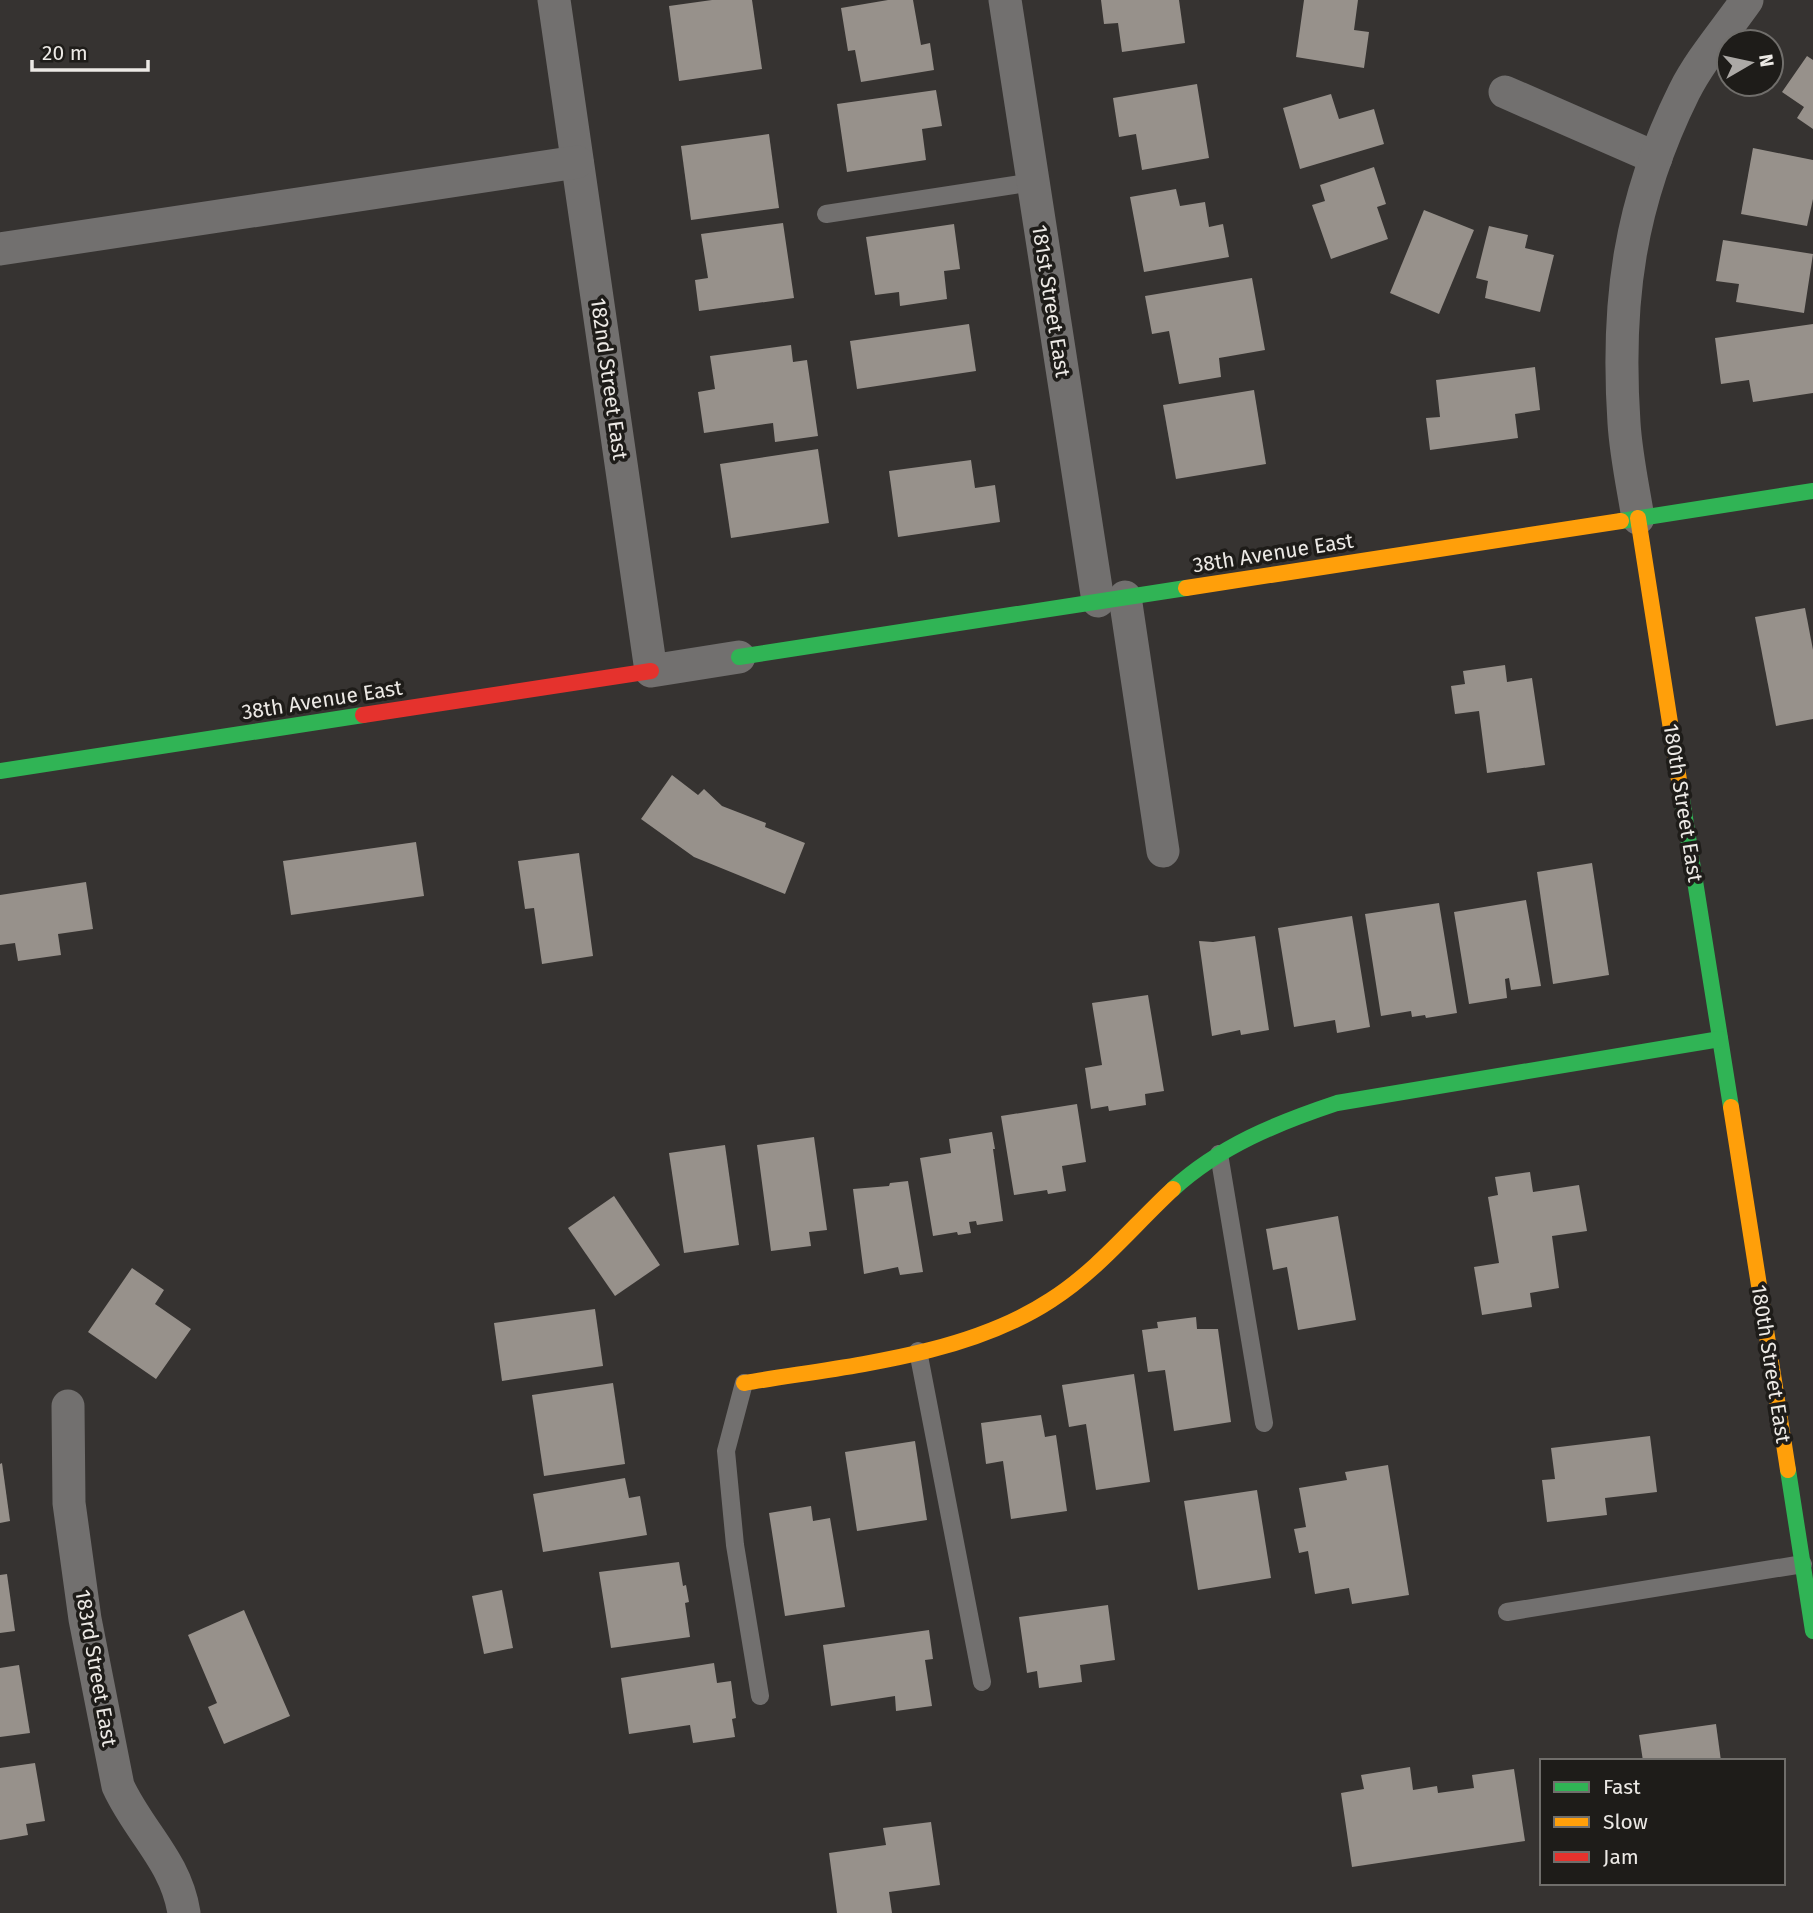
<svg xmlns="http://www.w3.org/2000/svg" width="1813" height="1913" viewBox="0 0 1813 1913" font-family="'Fira Sans',sans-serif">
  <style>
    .building { fill: #97918b }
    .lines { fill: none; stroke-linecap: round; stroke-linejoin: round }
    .lane { stroke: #72706f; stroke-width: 18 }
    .street { stroke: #72706f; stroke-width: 33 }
    .fast { stroke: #30b455; stroke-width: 16 }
    .slow { stroke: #ff9f0a; stroke-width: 16 }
    .jam { stroke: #e5322d; stroke-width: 16 }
    .labels { text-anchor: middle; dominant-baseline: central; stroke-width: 7; stroke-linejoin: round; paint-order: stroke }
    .street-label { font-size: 21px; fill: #ece9e5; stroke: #1e1c19 }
  </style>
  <rect width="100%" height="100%" fill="#363331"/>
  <g class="building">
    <path d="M712,0h40l10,69 -83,12 -10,-75z"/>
    <path d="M888,0h25l8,45 9,-2 4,27 -73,12 -6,-32 -7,1 -7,-43z"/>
    <path d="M1101,0h78l6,43 -63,9 -4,-29 -14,1z"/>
    <path d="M1304,0h54l-4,30 15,2 -5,36 -68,-11z"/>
    <path d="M1807,56l6,4v69l-16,-11 7,-11 -22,-15z"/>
    <path d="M1197,84l12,74 -67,12 -6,-36 -17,3 -6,-39z"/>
    <path d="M936,90l6,36 -20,3 4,31 -79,12 -10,-68z"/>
    <path d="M1331,94l8,25 35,-10 10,35 -84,25 -17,-61z"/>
    <path d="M769,134l10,74 -88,12 -10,-74z"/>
    <path d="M1753,148l60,12v39l-6,27 -66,-12z"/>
    <path d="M1374,167l12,37 -9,3 11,32 -57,20 -19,-54 13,-4 -5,-16z"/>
    <path d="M1176,189l4,17 25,-4 4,25 14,-3 6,33 -85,15 -14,-75z"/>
    <path d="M1424,210l50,20 -35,84 -49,-21z"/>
    <path d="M783,223l11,75 -95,13 -4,-31 13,-2 -7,-44z"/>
    <path d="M954,224l6,45 -16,2 3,28 -47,7 -1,-14 -24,3 -9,-58z"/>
    <path d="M1489,226l39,9 -3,13 29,7 -14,57 -55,-14 3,-17 -12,-3z"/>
    <path d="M1723,240l90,14 -9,59 -68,-11 3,-18 -23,-3z"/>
    <path d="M1252,278l13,72 -46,8 2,19 -42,7 -10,-53 -17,3 -7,-38z"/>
    <path d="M969,324l7,47 -119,18 -7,-48z"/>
    <path d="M1813,324v69l-60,9 -4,-22 -28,4 -6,-46z"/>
    <path d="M791,345l2,17 14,-2 11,76 -43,6 -2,-19 -69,10 -6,-41 17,-3 -5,-33z"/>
    <path d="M1535,367l5,43 -25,4 3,24 -88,12 -4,-32 14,-1 -4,-37z"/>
    <path d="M1254,390l12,74 -90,15 -13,-74z"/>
    <path d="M818,449l11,74 -98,15 -11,-74z"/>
    <path d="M971,460l4,28 20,-3 5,37 -102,15 -9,-66z"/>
    <path d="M1805,608l8,42v69l-37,7 -21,-109z"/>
    <path d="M1505,665l2,17 25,-4 13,87 -58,8 -8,-62 -24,3 -4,-28 14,-2 -2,-13z"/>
    <path d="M672,775l26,20 6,-6 18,17 44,17 -1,4 40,16 -20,51 -91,-37 -53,-38z"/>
    <path d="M416,842l8,54 -133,19 -8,-54z"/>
    <path d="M579,853l14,103 -51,8 -8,-56 -9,1 -7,-48z"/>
    <path d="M1592,863l17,112 -56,9 -16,-112z"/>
    <path d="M86,882l7,47 -35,5 3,21 -43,6 -3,-18 -15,2v-50z"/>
    <path d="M1526,900l15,86 -30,4 -2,-12 -4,1 2,19 -38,6 -15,-92z"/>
    <path d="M1439,903l18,110 -31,5 -1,-3 -13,2 -1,-6 -30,5 -16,-102z"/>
    <path d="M1352,916l18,111 -33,6 -2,-13 -41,7 -16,-99z"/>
    <path d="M1255,936l14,94 -28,5 -1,-5 -28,6 -13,-95 14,1z"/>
    <path d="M1148,995l16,96 -19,3 1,11 -37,6 -1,-5 -17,3 -6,-41 17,-3 -10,-62z"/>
    <path d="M1077,1104l9,58 -24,4 4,25 -18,3 -1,-4 -33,5 -13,-79z"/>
    <path d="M992,1132l3,17h-2l10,72 -26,4 -1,-4 -7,1 2,11 -13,2 -1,-3 -24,4 -13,-78 31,-5 -2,-14z"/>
    <path d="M814,1137l13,93 -18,2 2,14 -40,5 -14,-106z"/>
    <path d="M725,1145l14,100 -55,8 -15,-100z"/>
    <path d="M1530,1172l3,20 46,-7 8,46 -35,5 7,52 -29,5 2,14 -50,8 -8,-48 25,-4 -11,-66 10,-2 -3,-18z"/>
    <path d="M908,1181l15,91 -23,3 -2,-8 -34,7 -11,-85 36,-3 1,-3z"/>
    <path d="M614,1196l46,69 -45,31 -47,-68z"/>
    <path d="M1338,1216l18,104 -58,10 -11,-63 -14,3 -7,-41z"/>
    <path d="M132,1268l32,22 -9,14 36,25 -35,50 -68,-47z"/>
    <path d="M595,1309l8,57 -101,15 -8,-58z"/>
    <path d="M1196,1317l1,12h21l13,93 -57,9 -9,-61 -17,2 -6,-42 16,-2 -1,-6z"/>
    <path d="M1134,1374l16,108 -54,8 -10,-66 -17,3 -7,-42z"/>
    <path d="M613,1383l12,81 -81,12 -12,-81z"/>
    <path d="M1041,1415l4,22 11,-2 11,76 -56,8 -8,-58 -17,3 -5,-41z"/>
    <path d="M1650,1436l7,56 -52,6 2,17 -60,7 -5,-42 13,-1 -4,-31z"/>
    <path d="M915,1441l12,79 -70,11 -12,-79z"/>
    <path d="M2,1463l8,58 -10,2v-59z"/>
    <path d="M1388,1465l21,130 -57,9 -3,-16 -34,6 -7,-43 -9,2 -5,-24 12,-2 -7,-39 48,-8 -2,-8z"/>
    <path d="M625,1478l4,20 11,-2 7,39 -104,17 -10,-58z"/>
    <path d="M1257,1490l14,88 -73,12 -14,-89z"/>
    <path d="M811,1506l2,15 17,-3 15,89 -60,9 -16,-103z"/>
    <path d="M679,1562l4,24 3,-1 3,17 -4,1 5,34 -79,11 -12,-76z"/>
    <path d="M7,1574l8,57 -15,2v-58z"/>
    <path d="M502,1590l11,58 -29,6 -12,-58z"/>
    <path d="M1108,1605l7,55 -35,5 2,17 -43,6 -2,-17 -10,2 -8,-56z"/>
    <path d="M244,1610l46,106 -66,28 -16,-37 9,-4 -29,-68z"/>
    <path d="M929,1630l4,29 -8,1 7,46 -36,5 -1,-15 -64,10 -8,-61z"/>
    <path d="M714,1663l3,20 14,-2 5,37 -4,1 3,18 -42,6 -3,-18 -61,9 -8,-56z"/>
    <path d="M19,1665l11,68 -30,4v-69z"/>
    <path d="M1716,1724l5,37h-78l-4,-26z"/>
    <path d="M35,1763l10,58 -19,3 2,11 -28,5v-72z"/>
    <path d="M1410,1767l3,23 24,-4 1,7 36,-5 -2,-13 42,-6 11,72 -173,26 -11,-74 23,-4 -3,-14z"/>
    <path d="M931,1822l9,63 -51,7 3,21h-55l-8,-60 57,-8 -3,-17z"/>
  </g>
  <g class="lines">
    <g class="lane">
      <path d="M826,214l207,-32"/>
      <path d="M1219,1154l45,269"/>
      <path d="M918,1351l64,331"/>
      <path d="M744,1383l-18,68 9,94 25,151"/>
      <path d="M1507,1612l296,-48"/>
    </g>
    <g class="street">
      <path d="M554,0l97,671 88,-14"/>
      <path d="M1005,0l93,601"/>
      <path d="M1505,92l151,66"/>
      <path d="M0,249l577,-87"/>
      <path d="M1638,518c-5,-31 -12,-63 -14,-95 -8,-121 5,-220 60,-331 16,-32 42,-62 63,-92"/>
      <path d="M1125,597l38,254"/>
      <path d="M68,1406l1,97 16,116 33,167c21,46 58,75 66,127"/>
    </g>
    <g class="fast">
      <path d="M1621,521l192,-30"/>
      <path d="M739,657l447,-69"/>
      <path d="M0,771l363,-56"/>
      <path d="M1681,793l50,314"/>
      <path d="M1173,1189c47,-43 104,-66 164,-86l383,-64"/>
      <path d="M1788,1470l25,161"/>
    </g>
    <g class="slow">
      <path d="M1638,518l43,275"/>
      <path d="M1186,588l435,-67"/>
      <path d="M1731,1107l57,363"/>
      <path d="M744,1383c100,-17 220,-26 307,-83 47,-30 82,-74 122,-111"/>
    </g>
    <path class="jam" d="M363,715l288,-44"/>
  </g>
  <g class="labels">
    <g class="street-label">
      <text transform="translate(1051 301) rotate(81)">181st Street East</text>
      <text transform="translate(609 379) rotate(82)">182nd Street East</text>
      <text transform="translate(1273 553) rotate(-9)">38th Avenue East</text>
      <text transform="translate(322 700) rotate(-9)">38th Avenue East</text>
      <text transform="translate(1683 803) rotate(81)">180th Street East</text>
      <text transform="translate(1771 1364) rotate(81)">180th Street East</text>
      <text transform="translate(96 1668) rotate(80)">183rd Street East</text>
    </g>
  </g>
  <rect x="1540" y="1759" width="245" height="126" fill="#1e1c19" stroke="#706e6b" stroke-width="2"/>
  <rect x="1554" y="1782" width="35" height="10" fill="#30b455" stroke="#706e6b" stroke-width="2"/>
  <text x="1603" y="1794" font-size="21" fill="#ece9e5">Fast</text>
  <rect x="1554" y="1817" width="35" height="10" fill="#ff9f0a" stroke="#706e6b" stroke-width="2"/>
  <text x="1603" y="1829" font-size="21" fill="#ece9e5">Slow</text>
  <rect x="1554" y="1852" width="35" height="10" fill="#e5322d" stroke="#706e6b" stroke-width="2"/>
  <text x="1603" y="1864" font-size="21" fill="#ece9e5">Jam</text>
  <g transform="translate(1750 63) rotate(81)"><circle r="33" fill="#1e1c19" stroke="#706e6b" stroke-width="2"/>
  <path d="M0-5L12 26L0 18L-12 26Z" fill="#aca9a6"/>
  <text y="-10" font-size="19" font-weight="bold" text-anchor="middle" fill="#ece9e5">N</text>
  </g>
  <path d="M32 60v10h116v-10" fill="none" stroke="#ece9e5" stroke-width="3.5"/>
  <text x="42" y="60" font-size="21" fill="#ece9e5" stroke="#1e1c19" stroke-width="5" paint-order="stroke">20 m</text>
</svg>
